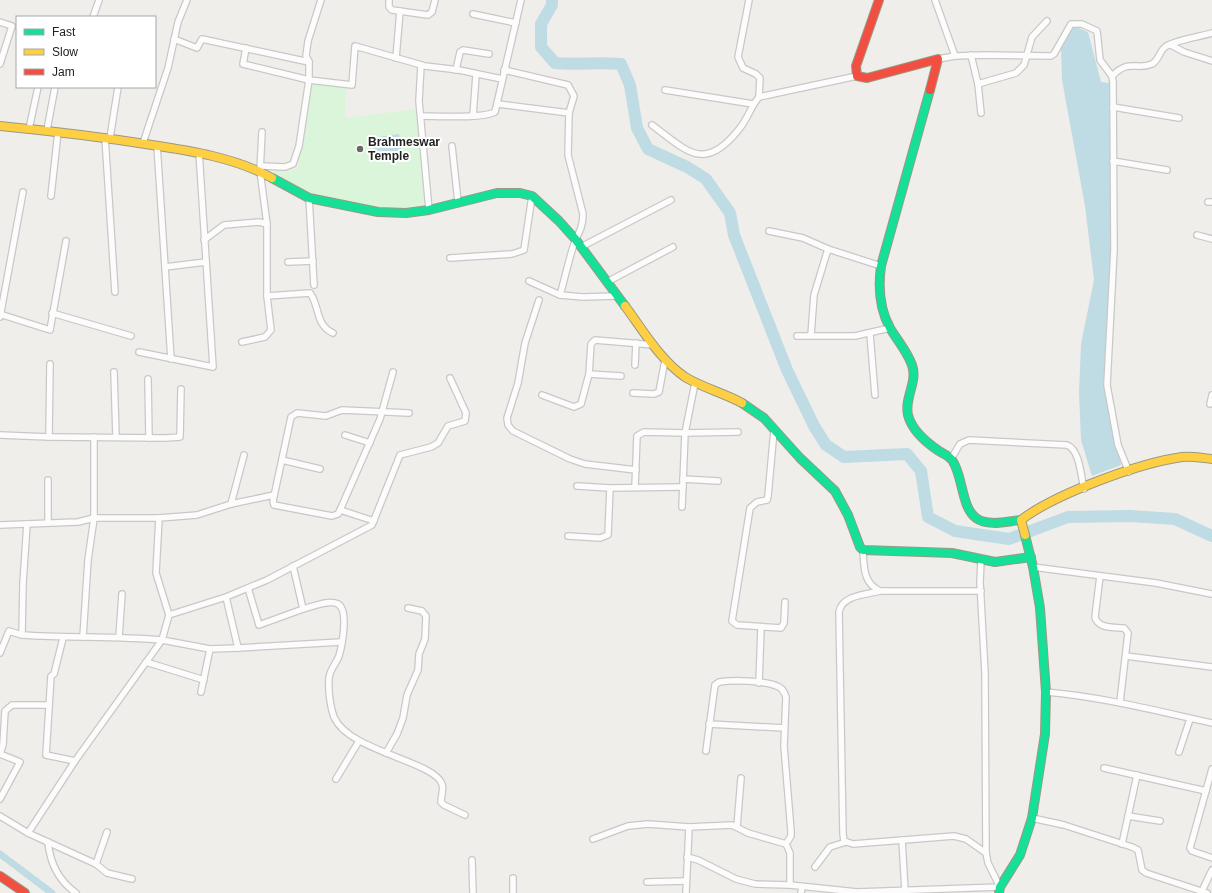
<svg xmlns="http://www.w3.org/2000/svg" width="1212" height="893" viewBox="0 0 1212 893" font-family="Helvetica,sans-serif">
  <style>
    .park { fill: #daf5da }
    .water { fill: #bfdbe3 }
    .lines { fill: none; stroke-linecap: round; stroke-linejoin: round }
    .canal { stroke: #bfdbe3; stroke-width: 7 }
    .river { stroke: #bfdbe3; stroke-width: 12 }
    .street-casing { stroke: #c9c8c7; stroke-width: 8 }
    .fast-casing { stroke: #999a82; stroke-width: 10 }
    .slow-casing { stroke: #999a82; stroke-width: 10 }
    .jam-casing { stroke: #999a82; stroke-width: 10 }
    .street { stroke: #fdfcfc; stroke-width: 5.5 }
    .fast { stroke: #16e098; stroke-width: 8 }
    .slow { stroke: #ffcf43; stroke-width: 8 }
    .jam { stroke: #f24e42; stroke-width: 8 }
    .poi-dot { fill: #6a6968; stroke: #fff; stroke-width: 1.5 }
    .labels { text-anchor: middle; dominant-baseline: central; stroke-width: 4; stroke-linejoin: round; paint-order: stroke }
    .poi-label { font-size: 12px; font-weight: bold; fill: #222; stroke: #fff; text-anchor: start }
  </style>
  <rect width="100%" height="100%" fill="#f0eeeb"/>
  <path class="park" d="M310,82l36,5 -1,31 71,-9 9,99 -37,2 -77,-15 -37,-23 -1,-4 25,1z"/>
  <g class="water">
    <path d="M1074,26l14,6 13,50 8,1 3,94 -2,113 -6,96 17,79 -29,11 -11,-36 -2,-47 2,-49 13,-64 -9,-74 -23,-126 -1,-32z"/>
    <path d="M399,134l4,24 -28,4 -3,-24z"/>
  </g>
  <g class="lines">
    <path class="canal" d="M0,854l52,39"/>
    <path class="river" d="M552,0v5l-11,19v23l14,16c22,2 44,-1 66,1l9,21 7,43 11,21 39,18 19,12 24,34 4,22 53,135 27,56 12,19 18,12 63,-3 14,17 7,46 27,14 54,8 59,-22 62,-1 45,3 37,17"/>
    <defs>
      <g id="street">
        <path d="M321,0l-13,41 -2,15 3,6v18l43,5 3,-39 70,20 34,4 43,9"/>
        <path d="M389,0v7l3,3 36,5 4,-3 3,-12"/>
        <path d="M749,0l-11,57 5,11 13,6 4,4 -1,19"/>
        <path d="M935,0l20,56"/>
        <path d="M473,14l43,9"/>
        <path d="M93,17l6,-17"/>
        <path d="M0,22l12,4 -12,38"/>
        <path d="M174,39l23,9 5,-9 107,23"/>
        <path d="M1171,45l13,7 28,9"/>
        <path d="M246,48l-3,16 66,16 -10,66 -6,18 -8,3 -24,-1"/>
        <path d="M971,55l7,29 3,29"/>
        <path d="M396,58l4,-47"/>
        <path d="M938,59l17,-3 29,-1 67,1 3,-2 17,-30h11l15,7 3,29 12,16 1,6 1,168 -7,135 11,60 11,27"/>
        <path d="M421,65l-2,36 10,109"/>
        <path d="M456,70l4,-18 3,-2 26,4"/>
        <path d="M504,70l64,15 6,11 -5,17 -1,42 15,59c0,11 -3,17 -8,27 -6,17 -10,37 -15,54"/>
        <path d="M1112,76c18,-18 23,-5 40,-12 7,-4 7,-12 13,-17 10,-7 34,-10 47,-14"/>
        <path d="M978,84l38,-11 8,-8 8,-28 15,-16"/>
        <path d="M665,90l88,14"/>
        <path d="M498,104l71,9"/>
        <path d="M1113,107l66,11"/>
        <path d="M421,116c16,0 61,3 74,-4l26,-112"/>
        <path d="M473,116l3,-41"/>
        <path d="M652,125c36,27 53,48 88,3 8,-10 11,-22 19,-31l98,-21"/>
        <path d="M29,129l9,-42"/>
        <path d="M47,130l8,-43"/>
        <path d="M105,137l10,155"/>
        <path d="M110,138l8,-51"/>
        <path d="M143,143l25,-75 10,-46 9,-22"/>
        <path d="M157,145l14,214"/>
        <path d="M452,146l6,56"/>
        <path d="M1113,161l54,9"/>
        <path d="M51,196l7,-64"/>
        <path d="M309,198l5,87"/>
        <path d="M1208,202h4"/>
        <path d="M769,231l34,7 25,11 53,17"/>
        <path d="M1197,235l15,4"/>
        <path d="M204,240l20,-15 35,-3 8,2 -7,-53 2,-39"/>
        <path d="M581,247l90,-47"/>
        <path d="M450,258l62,-4 12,-4 8,-54"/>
        <path d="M288,262l25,-1"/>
        <path d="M165,267l41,-5"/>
        <path d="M529,281l31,14 23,2 34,-1"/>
        <path d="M607,282l66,-35"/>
        <path d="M267,296l43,-3c10,13 5,32 23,40"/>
        <path d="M539,300l-14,43 -7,40 -11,35 1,7 5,6 57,28 15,5 51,6"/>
        <path d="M52,313l79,23"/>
        <path d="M0,314l50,16 16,-89"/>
        <path d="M0,317l23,-125"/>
        <path d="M870,334l5,61"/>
        <path d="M811,335l3,-40 14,-46"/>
        <path d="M797,336h58l35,-8"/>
        <path d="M242,342l23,-5 6,-7 -4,-34v-72"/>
        <path d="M139,352l74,15 -14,-215"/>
        <path d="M635,365l1,-22"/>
        <path d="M114,372l2,65"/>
        <path d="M589,374l32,2"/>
        <path d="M148,379l1,59"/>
        <path d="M633,393l21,1 5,-2 6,-32"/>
        <path d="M542,395l32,12 7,-3 8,-30 2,-30 4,-4 59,5"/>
        <path d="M1210,404l2,-9"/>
        <path d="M774,430l-6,66 -1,4 -10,2 -7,6 -18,113 5,4 44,3 3,-5 1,-21"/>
        <path d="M0,435l49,2 1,-73"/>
        <path d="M345,435l25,8"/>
        <path d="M49,437l117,1 14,-1 1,-48"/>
        <path d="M951,459l9,-15 9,-4 98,5c13,5 14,32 17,44"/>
        <path d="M282,460l38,9"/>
        <path d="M683,479l35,2"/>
        <path d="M577,486l33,2 73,-1"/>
        <path d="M635,487l2,-51 7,-4 41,1 10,-50"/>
        <path d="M231,504l43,-9"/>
        <path d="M682,507l3,-74 53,-1"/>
        <path d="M340,510l-2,4 -6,2 -58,-11 -1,-4 18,-84 6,-4 29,3 16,-6 67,3"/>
        <path d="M374,521l-34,-11 40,-91 13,-47"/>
        <path d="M48,523v-43"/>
        <path d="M0,525l78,-3 16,-4h65"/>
        <path d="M568,536l32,2 8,-3 2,-47"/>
        <path d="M863,550c1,17 0,33 17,41h101"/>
        <path d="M1033,567l123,16 56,11"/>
        <path d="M1100,576l-5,41c3,12 19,10 29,11l4,5 -8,69"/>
        <path d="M248,588l11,37 44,-16 -10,-43"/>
        <path d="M880,591c-15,4 -38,4 -41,21l4,222 1,7 9,3 101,-8 12,3 20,14"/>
        <path d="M226,597l12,51 -28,1 -48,-9 7,-25 57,-18 41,-17 105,-55 28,-70 31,-8 7,-4 10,-17 17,-5 1,-8 -16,-35"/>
        <path d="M303,609c9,-2 26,-10 35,-5 11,6 4,42 1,52 -3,8 -9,13 -10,22 -1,11 1,28 5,39 14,34 100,44 108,67 2,5 -1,12 -1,18l3,3 21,10"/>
        <path d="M169,615l-13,-42 3,-55 38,-3 34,-11 13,-49"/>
        <path d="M22,635c47,3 94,1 140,5l-87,121 -47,72"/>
        <path d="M83,637l5,-77 6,-42v-81"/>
        <path d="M119,637l3,-43"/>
        <path d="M63,638l-9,36 -3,2 -5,79 29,6"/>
        <path d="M238,648l103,-6"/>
        <path d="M0,653l9,-22 13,4 1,-52 4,-59"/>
        <path d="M1126,656l86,11"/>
        <path d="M146,662l58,18"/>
        <path d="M759,683l2,-55"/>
        <path d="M201,692l9,-43"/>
        <path d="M1046,692c57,5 111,19 166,31"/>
        <path d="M709,724l75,4"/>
        <path d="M706,751l8,-59 1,-7 4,-3c14,-2 46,-2 60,5 4,2 5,5 7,10l-2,49 7,85v5l-5,8"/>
        <path d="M1179,752l11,-33"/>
        <path d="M386,753l11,-19 6,-16 4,-23 11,-25 1,-16 6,-15 1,-23 -4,-5 -14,-3"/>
        <path d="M0,754l3,-9 2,-34 7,-6h37"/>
        <path d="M1104,768l102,23"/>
        <path d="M1212,769l-22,79 2,3 20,7"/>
        <path d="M336,779l23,-38"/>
        <path d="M0,799l20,-37 -20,-8"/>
        <path d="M0,816l28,17 68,31 11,-32"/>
        <path d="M1128,816l32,5"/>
        <path d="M1032,818l32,7 68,22 6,3 4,20 4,3 61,20"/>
        <path d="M737,827l4,-49"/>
        <path d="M593,839l35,-13 20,-2 41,3 43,-2 16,8 38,11 4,9v32"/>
        <path d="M902,840l3,51"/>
        <path d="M48,842c2,21 11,39 28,51"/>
        <path d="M1122,844l15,-69"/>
        <path d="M687,857l11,3 38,19 19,5 35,1 67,7 143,-5 -12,-24 -2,-10 -1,-180 -5,-91 1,-22"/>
        <path d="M472,860l1,33"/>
        <path d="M96,864l11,9 25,6"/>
        <path d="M815,867l15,-20 16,-5"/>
        <path d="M513,878v15"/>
        <path d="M647,882l39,-1"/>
        <path d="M1202,891l10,-21"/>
        <path d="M686,893l3,-66"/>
        <path d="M801,893l1,-6"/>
      </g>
      <g id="fast">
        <path d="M930,90l-49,176c-3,22 -2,42 9,62 7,12 17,23 22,37 6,17 -8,33 -4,50 4,16 19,28 31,36 5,3 10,5 13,9 11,15 9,47 24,58 12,9 32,3 45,2"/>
        <path d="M272,178l37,20 69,14 28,1 23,-3 68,-17h23l12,3 27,25 17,19 49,66"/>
        <path d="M742,403l22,15 36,40 35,33 13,24 12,32 3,3 89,3 43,9 36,-5"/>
        <path d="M999,893l1,-6 20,-32 12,-37 13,-84 1,-42 -6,-84 -7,-41 -8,-32"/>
      </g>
      <g id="slow">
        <path d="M0,126c51,5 101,11 152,19 40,6 84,13 120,33"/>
        <path d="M625,306c18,24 35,54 60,71 18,11 39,16 57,26"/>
        <path d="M1025,535l-4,-15c34,-26 118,-57 161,-63 10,-1 20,1 30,2"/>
      </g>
      <g id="jam">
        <path d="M879,0l-23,66 1,10 10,2 71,-19 -8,31"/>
        <path d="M0,876l25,17"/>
      </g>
    </defs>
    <use href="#street" class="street-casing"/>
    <use href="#fast" class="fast-casing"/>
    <use href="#slow" class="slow-casing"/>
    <use href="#jam" class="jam-casing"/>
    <use href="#street" class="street"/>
    <use href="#fast" class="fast"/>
    <use href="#slow" class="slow"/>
    <use href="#jam" class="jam"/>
  </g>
  <circle class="poi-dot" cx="360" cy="149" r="4"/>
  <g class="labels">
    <g class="poi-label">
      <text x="368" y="142">Brahmeswar<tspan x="368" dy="14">Temple</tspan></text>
    </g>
  </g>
  <rect x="16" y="16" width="140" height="72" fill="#ffffff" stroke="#a7a7a7"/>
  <rect x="24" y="29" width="20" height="6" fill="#16e098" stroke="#a7a7a7"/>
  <text x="52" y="36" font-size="12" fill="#222222">Fast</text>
  <rect x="24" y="49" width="20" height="6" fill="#ffcf43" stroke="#a7a7a7"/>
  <text x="52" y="56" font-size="12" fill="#222222">Slow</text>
  <rect x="24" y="69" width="20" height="6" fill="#f24e42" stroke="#a7a7a7"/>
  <text x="52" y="76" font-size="12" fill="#222222">Jam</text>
</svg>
